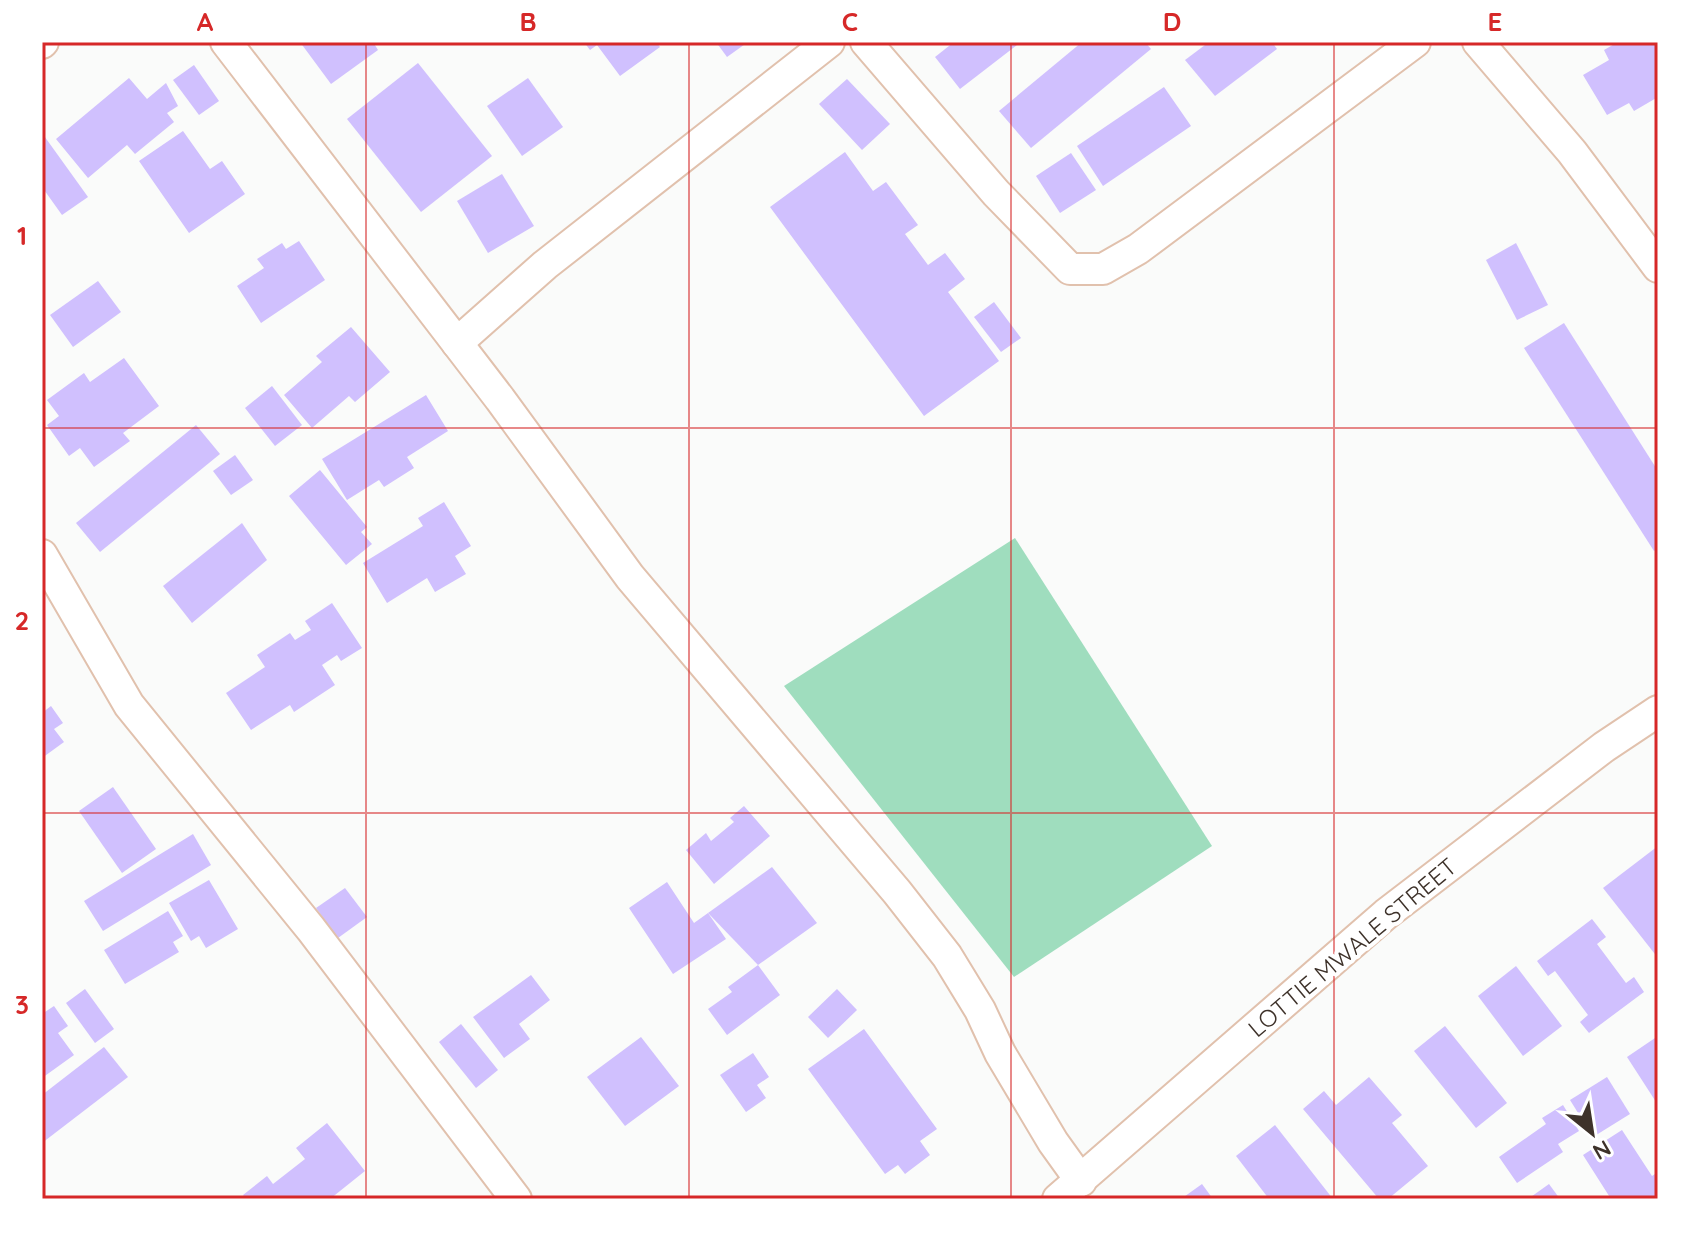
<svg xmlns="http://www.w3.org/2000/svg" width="1700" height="1241" viewBox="0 0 1700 1241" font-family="Quicksand,sans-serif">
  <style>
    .green { fill: #9fddbe }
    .building { fill: #d0c0fe }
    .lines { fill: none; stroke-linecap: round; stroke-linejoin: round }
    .minor-casing { stroke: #e1c1ad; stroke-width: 34 }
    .minor { stroke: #fff; stroke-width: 30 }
    .grid { fill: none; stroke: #d62828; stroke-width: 2; stroke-opacity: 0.55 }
    .labels { text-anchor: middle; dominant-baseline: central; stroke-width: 8; stroke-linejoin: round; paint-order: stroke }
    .street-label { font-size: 24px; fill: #3e322a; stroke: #fff }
    .neatline { fill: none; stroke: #d62828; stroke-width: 3 }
    .grid-label { font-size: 26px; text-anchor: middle; font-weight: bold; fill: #d62828 }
  </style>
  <rect width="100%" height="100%" fill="#fafbfa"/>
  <path class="green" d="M1015,538l197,308 -198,131 -230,-291z"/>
  <g class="building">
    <path d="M300,42h73l5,8 -47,34z"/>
    <path d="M584,42h72l4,5 -40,29 -23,-31 -7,5z"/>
    <path d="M716,42h32l-21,15z"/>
    <path d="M954,42h67l-61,47 -25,-32z"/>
    <path d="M1082,42h63l6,7 -120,99 -32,-37z"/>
    <path d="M1209,42h63l5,7 -62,47 -30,-36z"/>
    <path d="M1618,42h40v55l-24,14 -5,-8 -22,12 -24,-40 26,-15 -5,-10z"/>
    <path d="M418,63l74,93 -71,56 -74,-93z"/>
    <path d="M194,65l25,36 -20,14 -26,-35z"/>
    <path d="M129,78l18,21 19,-16 12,23 -11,7 7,9 -39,32 -8,-9 -39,33 -32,-39z"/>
    <path d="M528,78l35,49 -41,29 -35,-50z"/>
    <path d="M847,79l43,45 -28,26 -43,-46z"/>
    <path d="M1164,87l27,39 -88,60 -26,-40z"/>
    <path d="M183,131l27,38 12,-8 23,33 -56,39 -50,-72z"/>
    <path d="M42,133l46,64 -26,18 -20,-28z"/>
    <path d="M845,152l28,39 13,-9 32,43 -13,9 23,31 17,-12 20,26 -17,13 51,69 -75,55 -154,-209z"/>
    <path d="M1071,153l25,37 -36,23 -24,-37z"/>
    <path d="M502,174l32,52 -46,27 -31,-52z"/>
    <path d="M299,241l26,39 -64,43 -24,-37 27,-18 -7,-9 25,-16 4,6z"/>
    <path d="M1516,243l32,62 -31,15 -31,-60z"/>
    <path d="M98,281l23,31 -48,35 -23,-32z"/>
    <path d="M994,302l27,36 -20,14 -27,-35z"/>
    <path d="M1564,323l94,148v77l-4,3 -130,-203z"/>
    <path d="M351,327l39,45 -35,30 -6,-6 -37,32 -28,-33 38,-33 -6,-6z"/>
    <path d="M124,358l35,48 -36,27 7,8 -36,26 -14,-19 -11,8 -22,-31 12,-9 -12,-16 37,-27 6,9z"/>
    <path d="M272,386l30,39 -27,21 -30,-38z"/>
    <path d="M426,395l22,36 -41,26 7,11 -30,19 -5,-7 -32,20 -25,-41z"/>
    <path d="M196,425l24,29 -120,98 -24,-29z"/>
    <path d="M235,455l18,25 -22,15 -18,-24z"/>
    <path d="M320,470l47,57 -6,5 11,12 -26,21 -57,-69z"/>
    <path d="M444,502l27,44 -16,10 11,18 -31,18 -8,-14 -40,25 -24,-40 60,-37 -5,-8z"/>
    <path d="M242,523l25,37 -75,63 -29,-37z"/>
    <path d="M332,603l30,45 -21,13 -4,-6 -15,10 13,20 -41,27 -4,-7 -39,25 -25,-37 39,-26 -8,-12 33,-22 5,7 16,-10 -6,-9z"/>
    <path d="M51,706l12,17 -9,6 10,13 -22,16v-45z"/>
    <path d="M113,787l43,62 -34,24 -43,-62z"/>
    <path d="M744,806l26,30 -56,48 -28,-34 20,-17 5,8 23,-19 -4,-4z"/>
    <path d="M193,834l18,31 -108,66 -19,-30z"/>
    <path d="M1658,846v112l-55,-70z"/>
    <path d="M772,867l45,56 -59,42 -50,-52z"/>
    <path d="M209,880l29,49 -32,19 -7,-12 -8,5 -22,-38z"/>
    <path d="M667,882l27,41 14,-10 18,26 -53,35 -44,-66z"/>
    <path d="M345,888l22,29 -29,21 -22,-30z"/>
    <path d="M168,911l15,25 -10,6 6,10 -54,32 -21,-34z"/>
    <path d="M1592,919l14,18 -9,7 29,39 8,-6 10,15 -55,41 -9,-11 8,-7 -33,-44 -7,5 -11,-15z"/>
    <path d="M758,965l22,30 -53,40 -19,-26 24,-17 -4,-5z"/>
    <path d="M1516,966l46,60 -39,30 -45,-60z"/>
    <path d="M531,975l19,25 -31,24 11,15 -26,19 -31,-41z"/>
    <path d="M85,989l29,40 -19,14 -29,-40z"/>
    <path d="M837,989l20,21 -29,28 -20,-21z"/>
    <path d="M54,1006l14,20 -10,7 16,22 -32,23v-64z"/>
    <path d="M461,1024l37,46 -22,18 -37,-46z"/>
    <path d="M1445,1026l62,77 -31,25 -62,-77z"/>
    <path d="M864,1029l73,100 -17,12 10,14 -25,19 -7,-9 -13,9 -77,-105z"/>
    <path d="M1658,1036v69l-31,-48z"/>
    <path d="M641,1037l38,49 -54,40 -38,-49z"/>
    <path d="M104,1047l24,30 -86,66v-48z"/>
    <path d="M753,1053l16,24 -12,8 9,13 -20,14 -26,-37z"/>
    <path d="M1369,1077l33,38 -10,8 36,43 -40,33h-9l-76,-90 21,-18 12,14z"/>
    <path d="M1607,1077l23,37 -37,23 -23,-37z"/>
    <path d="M1563,1105l16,26 -21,13 5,8 -46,31 -18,-26 47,-33 -4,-6z"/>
    <path d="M327,1123l38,48 -35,28h-84l-3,-4 24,-19 6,8 32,-25 -9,-11z"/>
    <path d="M1275,1125l58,74h-64l-33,-43z"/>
    <path d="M1622,1130l30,46 6,-4v27h-47l-28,-44z"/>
    <path d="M1202,1184l11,15h-32z"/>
    <path d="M1549,1184l11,15h-32z"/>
  </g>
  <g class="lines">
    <defs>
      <g id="minor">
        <path d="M226,42l274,357 130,178 267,315 50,64 33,54 20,43 53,89 28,39"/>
        <path d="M866,42l130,151 74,76h33l35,-20 277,-207"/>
        <path d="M1478,42l94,110 86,115"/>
        <path d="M42,43l1,-1"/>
        <path d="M457,343l88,-78 284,-223"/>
        <path d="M42,555l87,150 182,224 205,270"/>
        <path d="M1058,1199l328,-285 218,-167 54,-36"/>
      </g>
    </defs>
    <use href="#minor" class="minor-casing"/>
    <use href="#minor" class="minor"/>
  </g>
  <path class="grid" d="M366,42v1157M689,42v1157M1011,42v1157M1334,42v1157M42,428h1616M42,813h1616"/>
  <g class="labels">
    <g class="street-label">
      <text transform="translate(1352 947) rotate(-40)">LOTTIE MWALE STREET</text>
    </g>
  </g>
  <rect width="1700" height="1241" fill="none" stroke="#ffffff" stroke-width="88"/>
  <g transform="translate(1592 1133) rotate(150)" stroke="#ffffff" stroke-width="6" paint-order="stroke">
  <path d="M0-6L14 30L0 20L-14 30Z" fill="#3e322a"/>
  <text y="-12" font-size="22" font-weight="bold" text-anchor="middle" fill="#3e322a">N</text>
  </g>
  <rect x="44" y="44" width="1612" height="1153" class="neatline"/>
  <g class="grid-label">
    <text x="205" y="31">A</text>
    <text x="528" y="31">B</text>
    <text x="850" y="31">C</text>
    <text x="1172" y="31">D</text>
    <text x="1495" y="31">E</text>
    <text x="22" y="245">1</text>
    <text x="22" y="630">2</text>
    <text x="22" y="1014">3</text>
  </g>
</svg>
